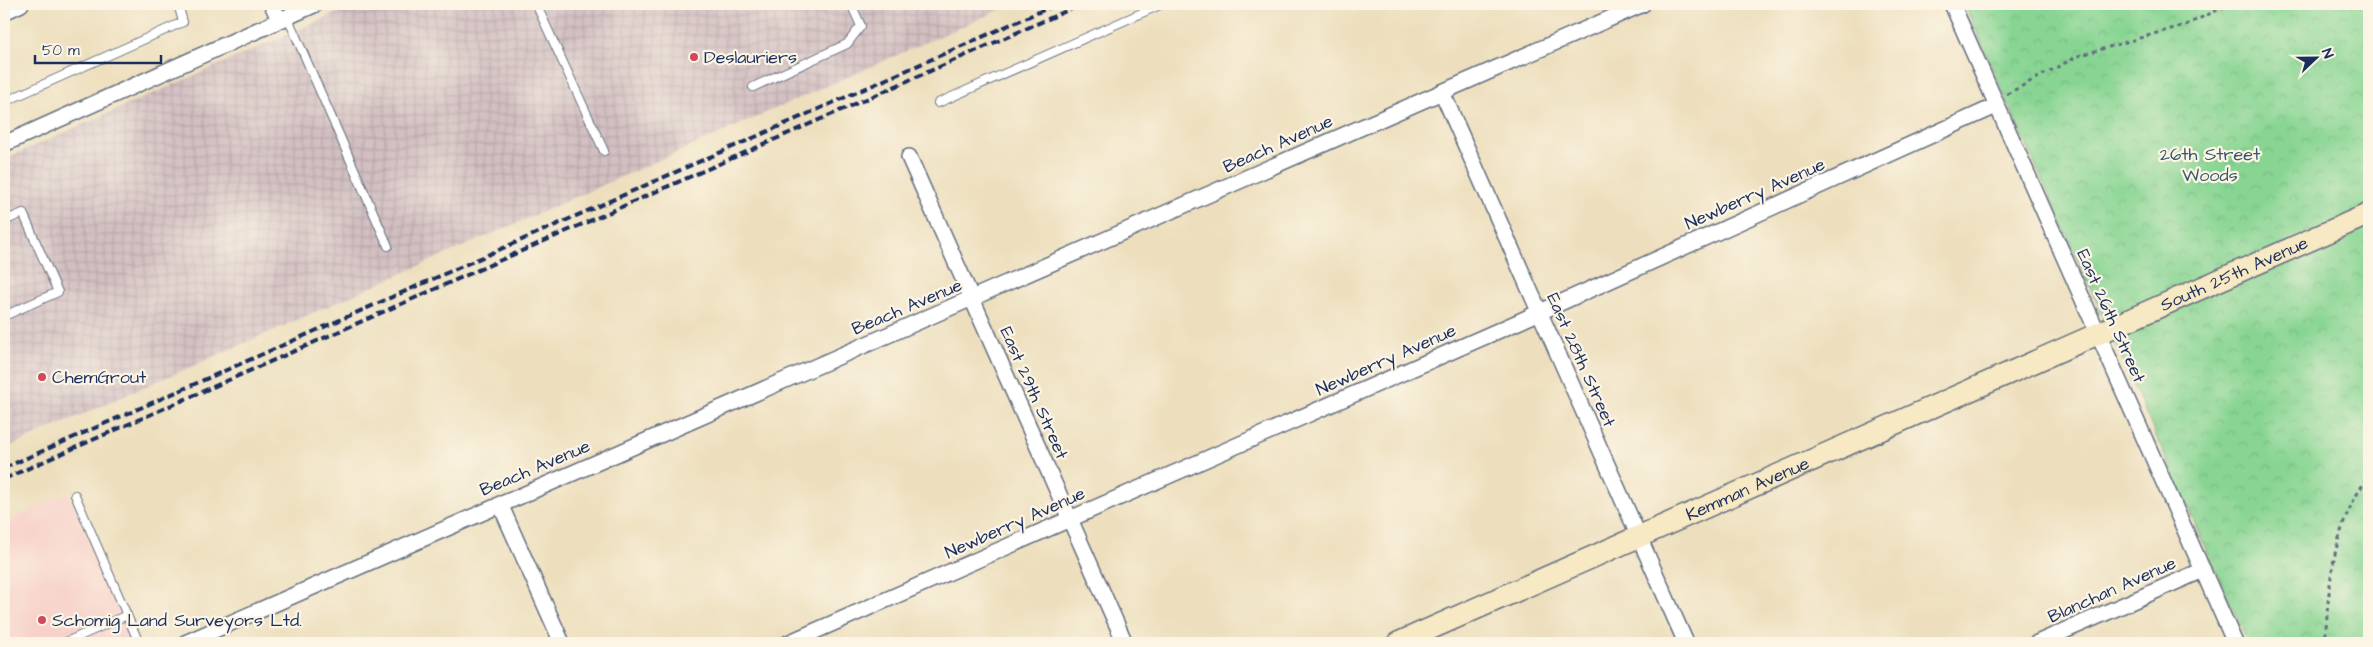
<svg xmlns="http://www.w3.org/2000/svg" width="2373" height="647" viewBox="0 0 2373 647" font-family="'Architects Daughter',sans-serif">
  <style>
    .built { fill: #f7d1c9 }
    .industrial { fill: url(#industrial-grid) }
    .park { fill: url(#park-crowns); stroke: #528278 }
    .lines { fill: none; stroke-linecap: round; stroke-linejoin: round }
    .lane-casing { stroke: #646d7f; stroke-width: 10 }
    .street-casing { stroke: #646d7f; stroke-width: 18 }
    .secondary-casing { stroke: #646d7f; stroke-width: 24 }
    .path { stroke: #646d7f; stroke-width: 3; stroke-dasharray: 4 4; stroke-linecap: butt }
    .lane { stroke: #fff; stroke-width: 8 }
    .street { stroke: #fff; stroke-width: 15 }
    .secondary { stroke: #f7e9c3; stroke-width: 21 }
    .rail { stroke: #1b2f5e; stroke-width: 4; stroke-dasharray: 8 4; stroke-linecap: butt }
    .poi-dot { fill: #d1495b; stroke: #fcf5e5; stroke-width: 2 }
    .labels { text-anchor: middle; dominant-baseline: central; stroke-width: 4.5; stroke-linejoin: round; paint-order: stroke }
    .poi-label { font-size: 18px; fill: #1b2f5e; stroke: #fcf5e5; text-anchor: start }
    .street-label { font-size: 18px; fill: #1b2f5e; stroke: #fcf5e5 }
    .park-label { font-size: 18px; fill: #36586b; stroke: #fcf5e5 }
  </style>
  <defs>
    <pattern id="industrial-grid" width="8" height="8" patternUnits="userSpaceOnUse" patternTransform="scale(1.25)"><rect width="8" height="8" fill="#d2bfc1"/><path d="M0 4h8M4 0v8" fill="none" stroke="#b4a4a8"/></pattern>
    <pattern id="park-crowns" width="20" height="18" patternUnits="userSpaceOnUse" patternTransform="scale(1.25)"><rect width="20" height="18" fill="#88d593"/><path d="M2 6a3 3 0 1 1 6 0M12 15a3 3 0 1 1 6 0" fill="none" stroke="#75b781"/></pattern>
  </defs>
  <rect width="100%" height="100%" fill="#fcf5e5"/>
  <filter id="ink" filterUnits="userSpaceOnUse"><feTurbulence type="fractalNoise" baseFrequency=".02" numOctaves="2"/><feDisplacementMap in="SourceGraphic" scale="10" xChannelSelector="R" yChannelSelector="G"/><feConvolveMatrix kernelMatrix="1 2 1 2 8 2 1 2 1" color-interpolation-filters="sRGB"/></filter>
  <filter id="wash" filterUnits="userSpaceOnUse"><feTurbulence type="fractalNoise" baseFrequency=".0096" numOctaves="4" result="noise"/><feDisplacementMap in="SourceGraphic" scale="20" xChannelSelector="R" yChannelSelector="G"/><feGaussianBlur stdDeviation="1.12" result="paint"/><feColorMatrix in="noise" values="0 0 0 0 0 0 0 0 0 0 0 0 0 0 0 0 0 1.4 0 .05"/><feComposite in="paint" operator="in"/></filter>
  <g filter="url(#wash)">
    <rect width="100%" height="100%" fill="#eddfbd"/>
    <path class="built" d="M68,493l67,150h-131v-120z"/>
    <path class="industrial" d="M357,4h656l-1009,445v-290z"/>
    <path class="park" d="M1964,4h405v639h-121z"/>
  </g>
  <g filter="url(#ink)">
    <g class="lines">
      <defs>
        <g id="lane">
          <path d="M536,4l68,147"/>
          <path d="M287,16l101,230"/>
          <path d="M753,87l94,-43 14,-18 -10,-22"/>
          <path d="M4,102l179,-80 -5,-18"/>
          <path d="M938,103l224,-99"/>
          <path d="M4,221l19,-8 35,79 -54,24"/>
          <path d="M75,495l64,148"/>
          <path d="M64,643l63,-28"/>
        </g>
        <g id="street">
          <path d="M272,4l7,16"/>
          <path d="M1952,4l283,639"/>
          <path d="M4,12l17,-8"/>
          <path d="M1442,92l244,551"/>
          <path d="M4,144l312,-140"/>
          <path d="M909,157l216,486"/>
          <path d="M500,504l62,139"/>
          <path d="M185,643l1458,-639"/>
          <path d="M788,643l730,-321 478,-216"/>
          <path d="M2037,643l166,-73"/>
        </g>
        <g id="secondary">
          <path id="s1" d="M1398,643l971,-429"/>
        </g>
      </defs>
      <use href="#lane" class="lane-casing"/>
      <use href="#street" class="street-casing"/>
      <use href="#secondary" class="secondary-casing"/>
      <g class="path">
        <path d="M2007,94l71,-38 110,-32 42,-20"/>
        <path d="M2325,643c4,-58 7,-118 44,-167"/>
      </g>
      <use href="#lane" class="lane"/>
      <use href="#street" class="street"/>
      <use href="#secondary" class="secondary"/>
      <g class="rail">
        <path d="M4,468l1053,-464"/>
        <path d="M4,479l1078,-475"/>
      </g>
    </g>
  </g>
  <g class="poi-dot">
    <circle cx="694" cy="57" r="5"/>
    <circle cx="42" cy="377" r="5"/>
    <circle cx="42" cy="620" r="5"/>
  </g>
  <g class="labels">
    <g class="poi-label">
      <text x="704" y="57">Deslauriers</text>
      <text x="52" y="377">ChemGrout</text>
      <text x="52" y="620">Schomig Land Surveyors Ltd.</text>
    </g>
    <g class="street-label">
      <text transform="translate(1278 144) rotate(-24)">Beach Avenue</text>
      <text transform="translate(1755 194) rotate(-24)">Newberry Avenue</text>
      <text stroke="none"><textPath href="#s1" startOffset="914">South 25th Avenue</textPath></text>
      <text transform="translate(907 307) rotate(-23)">Beach Avenue</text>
      <text transform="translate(2111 316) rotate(66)">East 26th Street</text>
      <text transform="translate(1386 360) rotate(-24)">Newberry Avenue</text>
      <text transform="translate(1581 360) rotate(66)">East 28th Street</text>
      <text transform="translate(1034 393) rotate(66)">East 29th Street</text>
      <text transform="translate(535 468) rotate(-23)">Beach Avenue</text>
      <text stroke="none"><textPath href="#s1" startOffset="382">Kemman Avenue</textPath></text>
      <text transform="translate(1015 523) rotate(-24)">Newberry Avenue</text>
      <text transform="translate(2112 590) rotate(-24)">Blanchan Avenue</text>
    </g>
    <g class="park-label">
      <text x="2210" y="154">26th Street<tspan x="2210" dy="21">Woods</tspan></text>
    </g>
  </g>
  <rect width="2373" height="647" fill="none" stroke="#fcf5e5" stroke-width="20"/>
  <g transform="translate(2316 58) rotate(68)" stroke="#fcf5e5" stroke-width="4" paint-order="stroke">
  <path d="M0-4L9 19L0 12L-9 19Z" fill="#1b2f5e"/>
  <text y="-8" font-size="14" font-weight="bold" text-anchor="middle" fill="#1b2f5e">N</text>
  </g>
  <path d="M35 55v8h126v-8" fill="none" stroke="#1b2f5e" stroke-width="2.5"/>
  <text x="42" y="55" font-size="15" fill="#1b2f5e" stroke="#fcf5e5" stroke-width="4" paint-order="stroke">50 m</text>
</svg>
